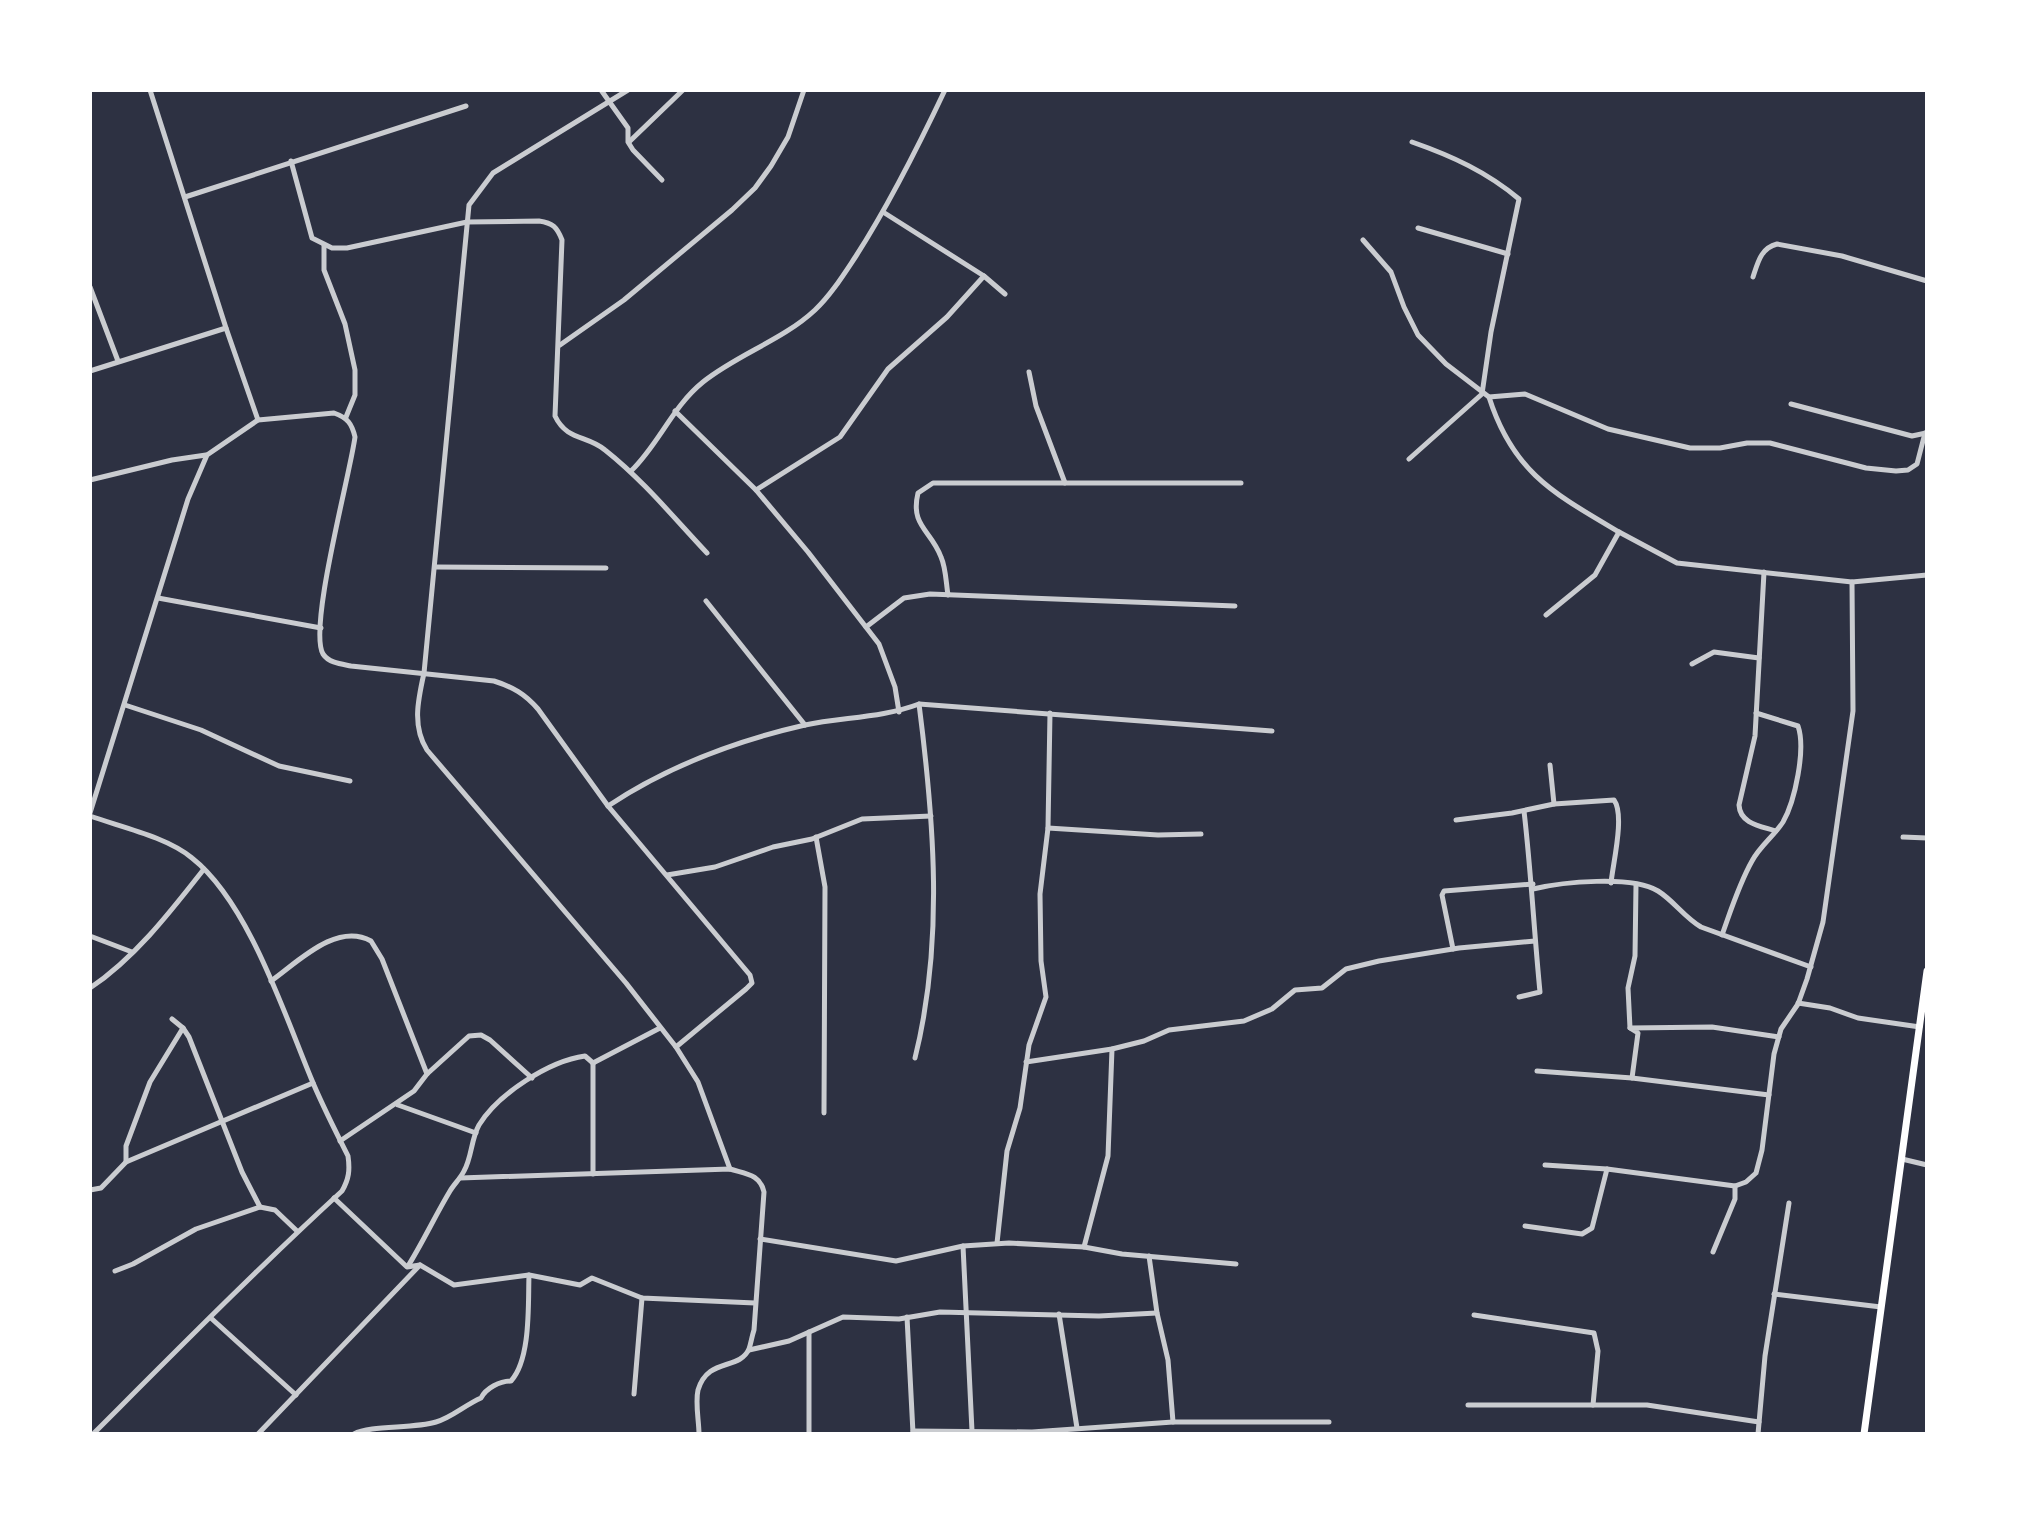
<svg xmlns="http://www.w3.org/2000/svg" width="2017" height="1524" viewBox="0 0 2017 1524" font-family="'Work Sans',sans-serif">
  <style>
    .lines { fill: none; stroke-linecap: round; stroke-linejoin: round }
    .minor { stroke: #caccd0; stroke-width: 5 }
    .secondary { stroke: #fff; stroke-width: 7 }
  </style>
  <rect width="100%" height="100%" fill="#2d3142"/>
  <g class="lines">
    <g class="minor">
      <path d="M150,90l76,238 32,92"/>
      <path d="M601,90l27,38v14l5,8 29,30"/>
      <path d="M628,90l-135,83 -24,32 -45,468c-6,27 -12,53 3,77l199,233 50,64 22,35 32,87"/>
      <path d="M629,142l54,-52"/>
      <path d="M291,161l21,77 20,10h15l120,-26 72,-1c14,2 18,6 23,19l-7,176c12,25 32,19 50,34 38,30 69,68 102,103"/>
      <path d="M185,197l281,-91"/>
      <path d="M883,212l101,64 21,18"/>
      <path d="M1418,228l90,26"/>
      <path d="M1363,240l28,32 13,35 14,28 28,29 43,33 36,-3 83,35 82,19h30l27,-5h23l96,25 30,3 12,-1 9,-6 8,-31"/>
      <path d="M324,245v25l21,54 10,46v25l-9,22"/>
      <path d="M1753,277c5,-15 8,-29 24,-33l65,12 85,25"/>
      <path d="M90,287l28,74"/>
      <path d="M560,345l64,-45 108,-90 23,-22 16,-22 17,-29 16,-47"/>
      <path d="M90,371l136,-43"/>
      <path d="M1029,372l7,34 29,77"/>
      <path d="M1489,397c24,76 66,97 130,135"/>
      <path d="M1791,404l121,32 14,-3"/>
      <path d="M675,411l81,79 52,62 71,92 16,43 4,25"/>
      <path d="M1409,459l73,-65 9,-62 28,-133c-32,-27 -67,-43 -107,-57"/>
      <path d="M631,471c28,-27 41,-64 72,-89 35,-28 80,-42 112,-72 16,-15 29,-36 41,-54 34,-53 62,-109 89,-166"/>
      <path d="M90,480l82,-20 34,-5"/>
      <path d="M756,490l84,-53 48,-68 59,-52 37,-41"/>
      <path d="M435,567l171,1"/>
      <path d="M1764,572l-9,164 -16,69c1,19 22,21 37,26"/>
      <path d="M948,595c-2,-12 -2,-27 -7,-38 -10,-27 -31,-31 -23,-64l15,-10h308"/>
      <path d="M158,598l163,30"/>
      <path d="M706,601l99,124"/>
      <path d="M1546,615l49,-40 24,-43 58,31 175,19 75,-7"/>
      <path d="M866,627l38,-29 26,-4 305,12"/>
      <path d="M1692,664l22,-12 45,6"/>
      <path d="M125,705l76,25 78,36 71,15"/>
      <path d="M1550,765l4,39"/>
      <path d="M608,806c60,-40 127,-65 197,-81 38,-8 77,-7 114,-21l353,27"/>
      <path d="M90,813l98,-314 19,-44 51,-35 76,-7c14,5 18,11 21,24 -5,38 -47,191 -32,217 6,9 18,10 28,12l143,15c19,6 31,13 44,28l70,97 142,169 2,8 -6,6 -70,58"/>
      <path d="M90,816c31,11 77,21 102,42 56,44 92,155 119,220 11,27 24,52 37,78 2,14 1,23 -6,35 -84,77 -167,161 -249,243"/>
      <path d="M1456,820l56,-7 42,-9 60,-4c11,15 -1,63 -3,83"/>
      <path d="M1048,828l110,7 43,-1"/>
      <path d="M816,837l9,50 -1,226"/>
      <path d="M1903,837l24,1"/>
      <path d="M667,875l48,-8 58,-20 39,-8 50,-20 69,-3"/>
      <path d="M1533,889c29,-7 99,-14 125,2 16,10 26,26 43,36l110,40"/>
      <path d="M1722,935c9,-25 17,-51 30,-74 8,-15 22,-25 31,-39 12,-21 23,-73 15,-96l-42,-13"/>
      <path d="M90,936l42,16"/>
      <path d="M1453,949l-11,-54 2,-4 89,-7"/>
      <path d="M271,981c27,-19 65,-59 100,-40l11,18 45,115"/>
      <path d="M90,988c45,-30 81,-77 114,-119"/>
      <path d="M1519,997l21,-5c-6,-61 -9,-121 -16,-181"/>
      <path d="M1798,1003l32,5 28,10 62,9"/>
      <path d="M172,1019l11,9 6,9 53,135 18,35"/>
      <path d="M1630,1028l-2,-40 7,-32 1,-71"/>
      <path d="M915,1058c29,-116 19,-237 4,-354"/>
      <path d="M1026,1062l86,-13 32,-8 25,-11 75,-9 28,-12 23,-19 27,-2 24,-19 33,-8 80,-13 76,-7"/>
      <path d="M593,1063v111"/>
      <path d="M593,1063l67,-35"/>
      <path d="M1537,1071l95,7 137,17"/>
      <path d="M1632,1078l6,-45 -8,-5 82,-1 67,10"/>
      <path d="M398,1105l78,28"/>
      <path d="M340,1141l74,-50 13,-17 42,-38 12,-1 9,5 42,38"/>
      <path d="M1902,1159l25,6"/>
      <path d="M126,1162v-16l24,-64 33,-54"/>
      <path d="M1545,1165l62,4 128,17 11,-4 10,-9 6,-23 12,-96 7,-25 17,-25 9,-25 16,-57 30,-211 -1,-129"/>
      <path d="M460,1178l270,-9c16,5 30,5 34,23l-10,138c-2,6 -3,13 -5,19 -10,22 -41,8 -51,41 -3,13 1,31 1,44"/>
      <path d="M90,1190l11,-2 25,-26 187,-79"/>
      <path d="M334,1198l73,69 13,-2 34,20 75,-10 51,10 12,-7 50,20 113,5"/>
      <path d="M1525,1226l57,8 10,-6 15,-59"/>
      <path d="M760,1239l136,22 67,-15 46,-3 75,4 38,7 114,10"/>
      <path d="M997,1243l10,-92 13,-43 9,-63 17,-48 -5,-36 -1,-67 8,-66 2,-115"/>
      <path d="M963,1246l9,185"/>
      <path d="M1084,1247l24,-91 4,-107"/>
      <path d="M1713,1252l22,-53v-13"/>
      <path d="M1149,1256l8,57 11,47 5,62"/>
      <path d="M408,1266c15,-24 27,-50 42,-75 4,-7 10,-12 14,-20 8,-14 7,-32 15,-46 19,-31 70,-64 106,-69l8,7"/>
      <path d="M115,1271l18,-7 63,-35 64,-22 15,3 22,21"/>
      <path d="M1774,1294l107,13"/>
      <path d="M1059,1314l18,114"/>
      <path d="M1474,1315l120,18 4,18 -5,54"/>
      <path d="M907,1317l6,116"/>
      <path d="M212,1319l84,76"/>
      <path d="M749,1350l40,-9 54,-24 56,2 41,-7 159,4 58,-3"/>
      <path d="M634,1394l8,-96"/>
      <path d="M1468,1405h179l112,17"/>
      <path d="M913,1431l119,1 141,-10h156"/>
      <path d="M258,1434l162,-169"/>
      <path d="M354,1434c16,-9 59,-5 82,-12 15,-4 29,-17 45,-24 5,-10 19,-17 30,-17 20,-22 17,-77 18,-106"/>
      <path d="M809,1434v-102"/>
      <path d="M1758,1434l7,-78 24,-153"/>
    </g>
    <path class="secondary" d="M1864,1434l63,-463"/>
  </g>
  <rect width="2017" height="1524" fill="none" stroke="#ffffff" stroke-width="184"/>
</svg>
